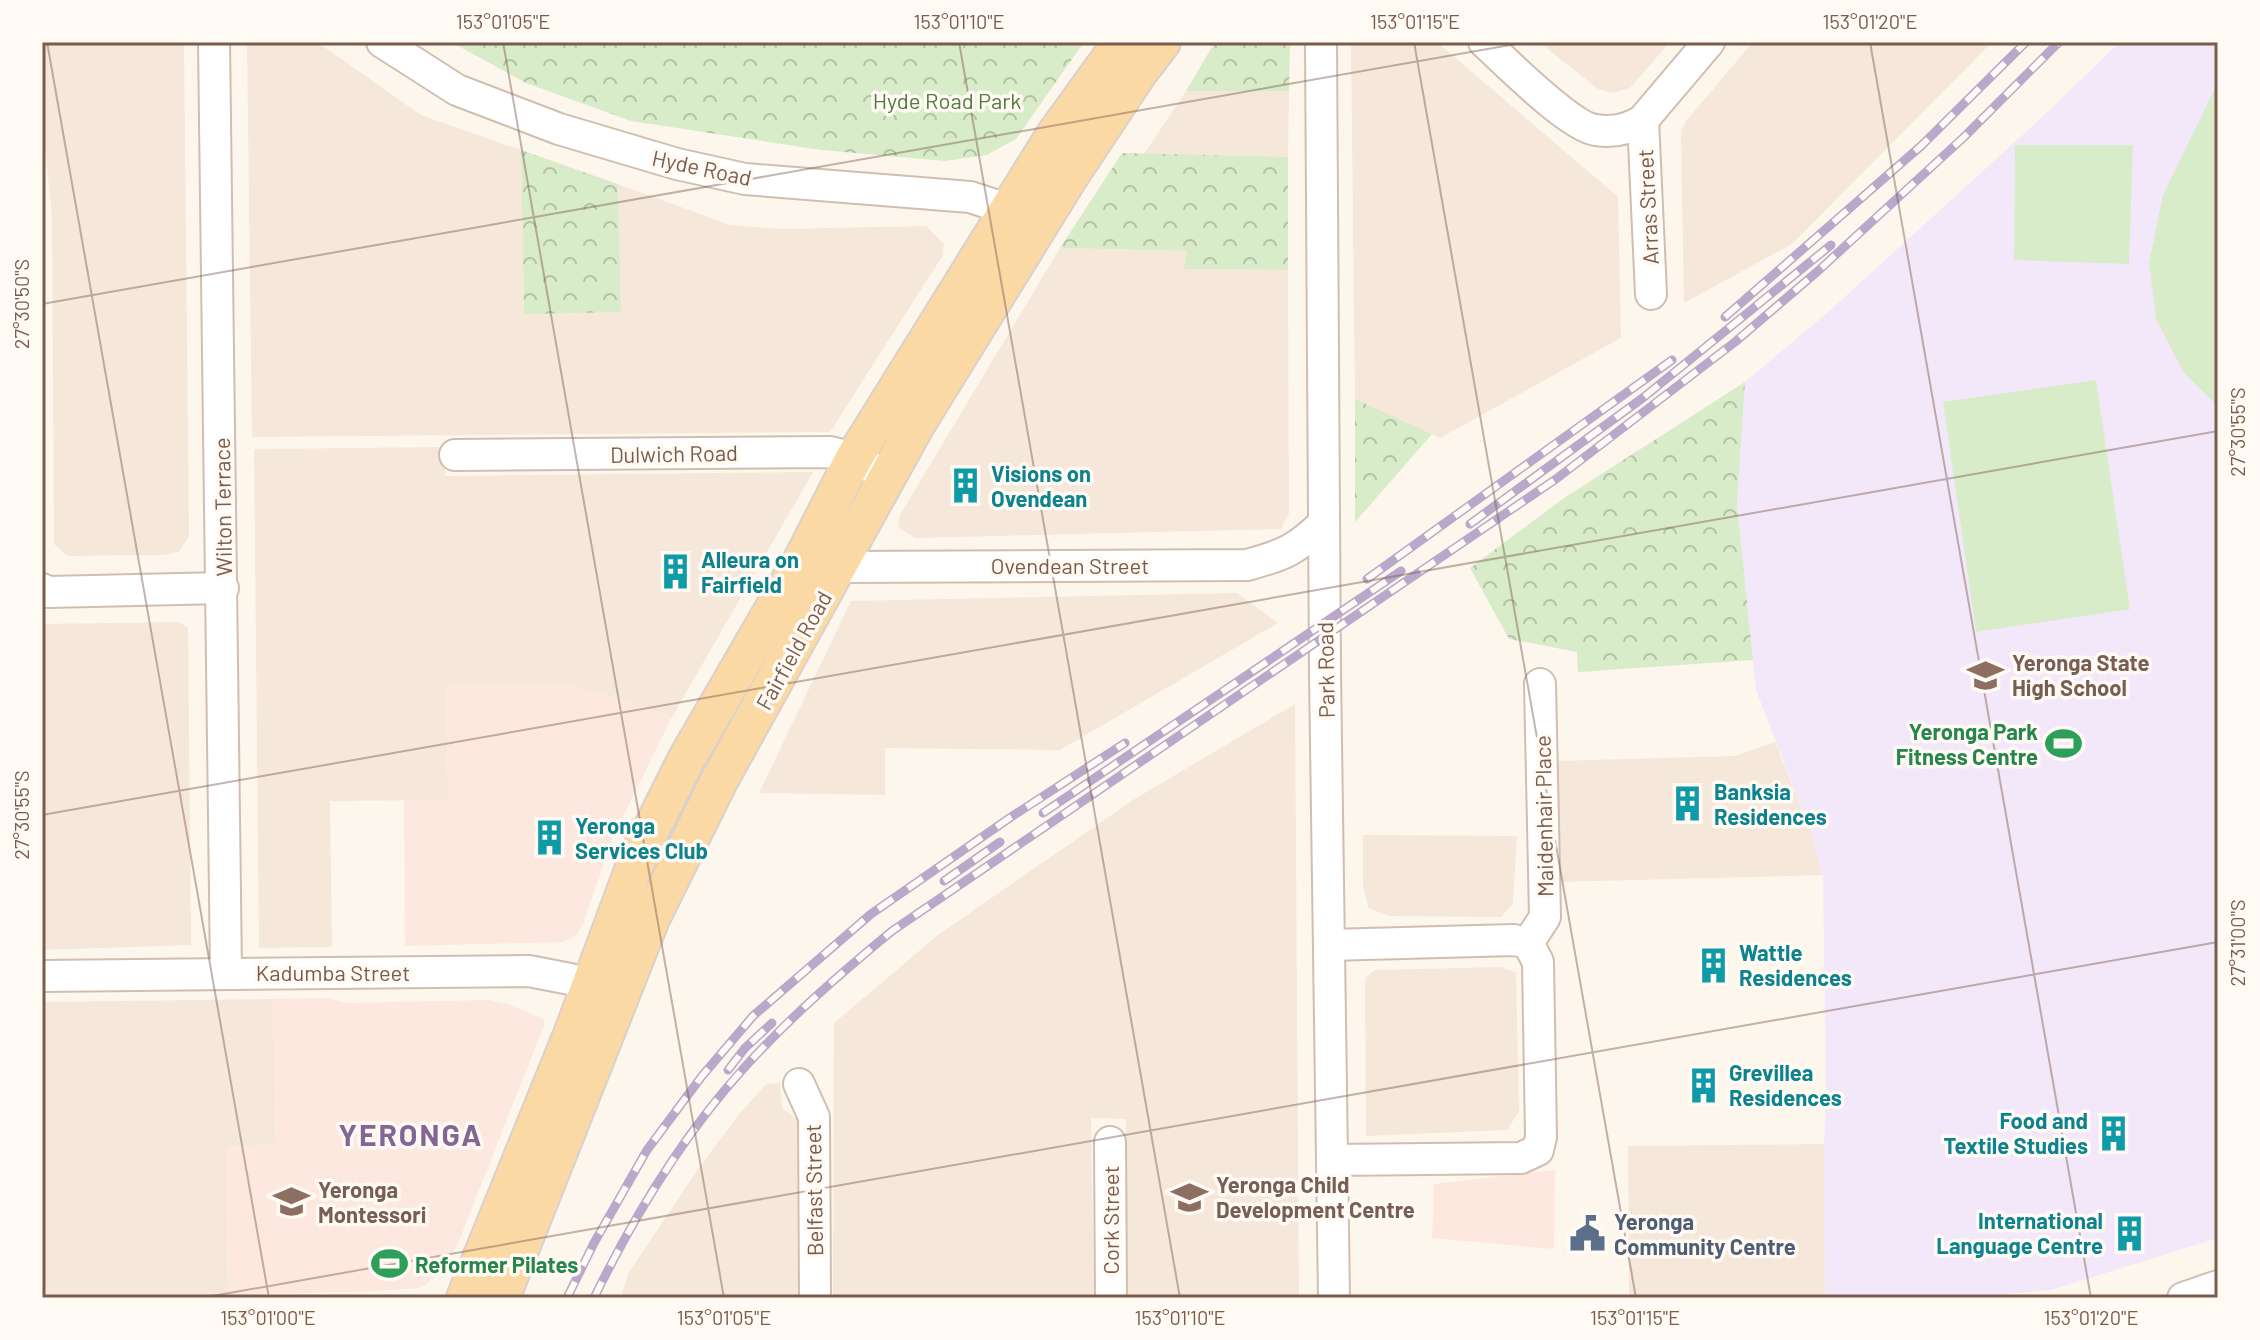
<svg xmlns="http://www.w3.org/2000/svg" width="2260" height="1340" viewBox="0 0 2260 1340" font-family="Barlow,sans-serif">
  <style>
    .residential { fill: #f5e8da }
    .commercial { fill: #fde8e0 }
    .education { fill: #f3e8fa }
    .park { fill: url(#park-crowns) }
    .pitch { fill: #d8ecc9 }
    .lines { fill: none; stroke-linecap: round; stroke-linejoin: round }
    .minor-casing { stroke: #d1beb0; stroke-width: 34 }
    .major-casing { stroke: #dad1cd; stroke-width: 40 }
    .minor { stroke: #fff; stroke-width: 30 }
    .major { stroke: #fbd9a5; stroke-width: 36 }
    .rail-casing { stroke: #b9a8c9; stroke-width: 9 }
    .rail { stroke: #fffaf3; stroke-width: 6; stroke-dasharray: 18; stroke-linecap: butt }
    .ticks { fill: none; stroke: #7a5c4d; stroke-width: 2; stroke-opacity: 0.45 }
    .labels { text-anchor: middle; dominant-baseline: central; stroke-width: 7; stroke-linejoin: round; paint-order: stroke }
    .park-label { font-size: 22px; fill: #537a41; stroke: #fffaf3 }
    .street-label { font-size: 22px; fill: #7a5c4d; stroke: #fffaf3 }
    .culture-label { font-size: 22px; font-weight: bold; fill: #0d838f; stroke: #fffaf3; text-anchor: start }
    .education-label { font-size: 22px; font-weight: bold; fill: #785e54; stroke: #fffaf3; text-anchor: start }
    .leisure-label { font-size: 22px; font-weight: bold; fill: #27864d; stroke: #fffaf3; text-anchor: end }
    .service-label { font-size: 22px; font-weight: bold; fill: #4e5e75; stroke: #fffaf3; text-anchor: start }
    .district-label { font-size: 30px; font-weight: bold; letter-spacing: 2px; fill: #846695; stroke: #fffaf3 }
    .neatline { fill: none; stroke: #7a5c4d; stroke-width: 3 }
    .ticks-label { font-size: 20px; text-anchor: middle; fill: #7a5c4d }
  </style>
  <defs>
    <pattern id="park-crowns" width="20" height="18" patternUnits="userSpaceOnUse" patternTransform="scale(2)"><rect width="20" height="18" fill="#d8ecc9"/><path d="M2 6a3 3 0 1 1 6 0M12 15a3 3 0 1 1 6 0" fill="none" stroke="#b4c2a5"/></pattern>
  </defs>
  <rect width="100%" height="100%" fill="#fdf6ec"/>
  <g class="residential">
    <path d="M42,42h142l5,494 -10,16 -15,3 -97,1 -13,-12 -2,-330 -10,-93z"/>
    <path d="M247,42h70l104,73 100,35 3,163 97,-1 -3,-128 112,41 51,4 145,-3 18,18 -1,11 -113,177 -578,5z"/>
    <path d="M1351,42h86l181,155 3,141 -181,100 -85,-39z"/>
    <path d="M1539,42h131l-40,46 -18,5 -14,-4z"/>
    <path d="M1753,42h239l-200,202 -108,59 -3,-172 5,-10z"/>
    <path d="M1186,91h103l-1,66 -144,-3z"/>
    <path d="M1060,248l128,3 -4,18 104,1 1,243 -8,16 -366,9 -17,-11 2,-12z"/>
    <path d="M444,447l1,29 368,-4 -141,245 -100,-32 -125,1 1,114 -118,1 2,146 -73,1 -5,-499z"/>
    <path d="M1237,593l41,30 -218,127 -175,-2v47l-126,-2 92,-192z"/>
    <path d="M179,622l9,6 3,317 -149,5v-326z"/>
    <path d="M1295,704l4,594h-172l-1,-179 -35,-1 3,180h-261l1,-275 104,-88 195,-135z"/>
    <path d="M1775,742l35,88 13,45 -265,7 -3,-121 180,-5z"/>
    <path d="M1363,835l154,1 -4,67 -12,14 -112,-1 -21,-8 -5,-24z"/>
    <path d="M1501,967l15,6 3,139 -12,18 -141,6 -1,-158 10,-8z"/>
    <path d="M273,999l3,146 -50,2 2,148 -186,3v-296z"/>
    <path d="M780,1083l2,25 15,11 1,179h-178l9,-26 69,-103 39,-52 29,-33z"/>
    <path d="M1824,1144l1,154h-196l-1,-152z"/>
  </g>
  <g class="commercial">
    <path d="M572,685l100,32 -59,120 -30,87 -7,12 -13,6 -158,4 -1,-146 44,-1 -2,-113z"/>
    <path d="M326,998l20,5 143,-3 19,4 35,15 2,4 -88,223 -29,37 -8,5 -43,3 -149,4 -2,-148 50,-2 -3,-146z"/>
    <path d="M1555,1170l-1,79 -122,-11 2,-54z"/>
  </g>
  <path class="education" d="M2120,42h98v1196l-167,52 -86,8h-140l-1,-154 2,-46 -3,-223 -13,-45 -54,-140 -19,-186 8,-122 81,-68 213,-194z"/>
  <g class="park">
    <path d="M451,42h633l-68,97 -29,16 -42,6 -124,-11 -190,-29 -105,-38z"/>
    <path d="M1215,42h75l-1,49h-103z"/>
    <path d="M521,150l97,34 3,128 -97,2z"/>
    <path d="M1122,153l166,4v113l-104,-1 3,-18 -127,-3z"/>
    <path d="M1745,382l-8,122 16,156 -175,12 -1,-20 -68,-13 -39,-71 94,-70z"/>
    <path d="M1355,399l77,35 -77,88z"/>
  </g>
  <g class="pitch">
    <path d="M2218,82v324l-34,-33 -28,-54 -7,-56 14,-68z"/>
    <path d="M2015,145h118l-4,119 -115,-4z"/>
    <path d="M2096,380l34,229 -154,23 -33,-230z"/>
  </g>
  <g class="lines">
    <defs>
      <g id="minor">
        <path d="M214,42l12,930"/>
        <path d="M382,42l75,48 102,39 118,35 68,15 225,18 37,12 20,11"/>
        <path d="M1321,42l4,631 9,625"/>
        <path d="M1484,42c22,20 86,85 112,88 17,3 33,-1 47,-10l66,-78"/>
        <path d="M1643,120l8,174"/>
        <path d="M455,455l375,-3 24,6 20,11"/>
        <path d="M820,561l20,6 407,-2c37,-10 49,-15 77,-42"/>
        <path d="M42,589l6,3 175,-4"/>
        <path d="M1528,943l17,-26 -5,-233"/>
        <path d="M1329,945l185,-5 14,3 10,19 3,175 -3,13 -17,8 -189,2"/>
        <path d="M42,976l487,-5 41,8 41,16"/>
        <path d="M799,1084l15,33 1,181"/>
        <path d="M1110,1142l1,156"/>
        <path d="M2183,1298l35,-12"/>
      </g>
      <g id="major">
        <path d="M465,1298l108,-266 66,-178 48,-96 117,-202 50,-98 200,-322 68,-94"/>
        <path d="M501,1298l150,-379 68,-138 197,-356 152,-246 71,-107 23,-30"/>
      </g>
    </defs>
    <use href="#minor" class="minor-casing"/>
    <use href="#major" class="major-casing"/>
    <use href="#minor" class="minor"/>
    <use href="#major" class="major"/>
    <defs>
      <g id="rail">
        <path d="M1725,317l196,-171 105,-104"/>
        <path d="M1470,524l174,-127 187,-152"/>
        <path d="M1367,579l305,-219"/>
        <path d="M1043,813l358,-242"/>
        <path d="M944,881l56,-39"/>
        <path d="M728,1070l17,-22 27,-25"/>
        <path d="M567,1298l27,-55 53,-93 55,-74 51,-60 118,-102 140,-97 114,-74"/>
        <path d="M594,1298c39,-80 90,-164 150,-230 45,-50 96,-94 148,-137l664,-452 179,-137 83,-71 145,-133 96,-96"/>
      </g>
    </defs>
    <use href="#rail" class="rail-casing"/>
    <use href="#rail" class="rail"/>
  </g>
  <path class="ticks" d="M47,42l222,1256M503,42l221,1256M959,42l221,1256M1414,42l222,1256M1870,42l221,1256M42,304l1485,-262M42,815l2176,-384M201,1298l2017,-356"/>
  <defs>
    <symbol id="building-bare" viewBox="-9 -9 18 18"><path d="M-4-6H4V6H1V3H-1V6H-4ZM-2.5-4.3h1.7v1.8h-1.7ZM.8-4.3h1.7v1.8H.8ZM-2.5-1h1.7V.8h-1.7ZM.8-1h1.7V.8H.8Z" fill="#0f9aa8" stroke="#fffaf3" stroke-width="2.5" paint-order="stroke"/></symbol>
    <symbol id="school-bare" viewBox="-9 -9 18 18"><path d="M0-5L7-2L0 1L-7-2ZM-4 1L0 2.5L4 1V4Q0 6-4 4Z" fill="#8d6e63" stroke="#fffaf3" stroke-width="2.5" paint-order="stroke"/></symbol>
    <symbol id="stadium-bare" viewBox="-9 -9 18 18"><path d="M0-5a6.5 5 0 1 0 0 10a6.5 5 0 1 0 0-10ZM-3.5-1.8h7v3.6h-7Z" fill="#2e9e5b" stroke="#fffaf3" stroke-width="2.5" paint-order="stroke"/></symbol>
    <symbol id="civic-bare" viewBox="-9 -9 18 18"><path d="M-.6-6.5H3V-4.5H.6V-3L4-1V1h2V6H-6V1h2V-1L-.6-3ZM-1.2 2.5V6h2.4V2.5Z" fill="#5c6f8a" stroke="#fffaf3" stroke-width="2.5" paint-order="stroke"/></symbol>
  </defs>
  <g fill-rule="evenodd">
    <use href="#building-bare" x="940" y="460" width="51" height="51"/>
    <use href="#building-bare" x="650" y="546" width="51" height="51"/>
    <use href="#school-bare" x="1960" y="650" width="51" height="51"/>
    <use href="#stadium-bare" x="2038" y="718" width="51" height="51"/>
    <use href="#building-bare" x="1662" y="778" width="51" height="51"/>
    <use href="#building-bare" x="524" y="812" width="51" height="51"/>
    <use href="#building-bare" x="1688" y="940" width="51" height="51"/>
    <use href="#building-bare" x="1678" y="1060" width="51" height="51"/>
    <use href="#building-bare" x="2088" y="1108" width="51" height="51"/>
    <use href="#school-bare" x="1164" y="1172" width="51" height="51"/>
    <use href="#school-bare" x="266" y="1176" width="51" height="51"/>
    <use href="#building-bare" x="2104" y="1208" width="51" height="51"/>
    <use href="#civic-bare" x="1562" y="1208" width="51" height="51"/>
    <use href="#stadium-bare" x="364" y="1238" width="51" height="51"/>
  </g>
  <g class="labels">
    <g class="park-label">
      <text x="947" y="100">Hyde Road Park</text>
    </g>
    <g class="street-label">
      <text transform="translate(702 167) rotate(12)">Hyde Road</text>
      <text transform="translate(1647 207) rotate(-93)">Arras Street</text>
      <text transform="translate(674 453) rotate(-1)">Dulwich Road</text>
      <text transform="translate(222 507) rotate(-91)">Wilton Terrace</text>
      <text x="1070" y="565">Ovendean Street</text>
      <text transform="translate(793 650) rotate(-61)">Fairfield Road</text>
      <text transform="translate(1325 670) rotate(-91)">Park Road</text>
      <text transform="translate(1543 816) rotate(-91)">Maidenhair Place</text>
      <text x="333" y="972">Kadumba Street</text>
      <text transform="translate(813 1190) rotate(-91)">Belfast Street</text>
      <text transform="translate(1110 1220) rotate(-90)">Cork Street</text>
    </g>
    <g class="culture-label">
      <text x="991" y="473">Visions on<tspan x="991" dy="25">Ovendean</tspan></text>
      <text x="701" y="559">Alleura on<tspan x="701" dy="25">Fairfield</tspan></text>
      <text x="1714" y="791">Banksia<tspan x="1714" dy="25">Residences</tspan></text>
      <text x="575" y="825">Yeronga<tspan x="575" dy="25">Services Club</tspan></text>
      <text x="1739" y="952">Wattle<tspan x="1739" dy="25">Residences</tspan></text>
      <text x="1729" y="1072">Grevillea<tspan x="1729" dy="25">Residences</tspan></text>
      <text x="2088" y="1120" text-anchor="end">Food and<tspan x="2088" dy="25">Textile Studies</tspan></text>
      <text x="2103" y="1220" text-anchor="end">International<tspan x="2103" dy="25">Language Centre</tspan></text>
    </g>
    <g class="education-label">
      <text x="2012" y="662">Yeronga State<tspan x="2012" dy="25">High School</tspan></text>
      <text x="1216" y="1184">Yeronga Child<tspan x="1216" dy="25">Development Centre</tspan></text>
      <text x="318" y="1189">Yeronga<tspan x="318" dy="25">Montessori</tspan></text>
    </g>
    <g class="leisure-label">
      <text x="2038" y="731">Yeronga Park<tspan x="2038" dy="25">Fitness Centre</tspan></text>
      <text x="415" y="1264" text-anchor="start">Reformer Pilates</text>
    </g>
    <g class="service-label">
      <text x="1614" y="1221">Yeronga<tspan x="1614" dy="25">Community Centre</tspan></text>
    </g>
    <g class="district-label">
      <text x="411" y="1134">YERONGA</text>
    </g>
  </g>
  <rect width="2260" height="1340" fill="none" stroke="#fffaf3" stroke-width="88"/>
  <rect x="44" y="44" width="2172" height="1252" class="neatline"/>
  <g class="ticks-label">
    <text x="503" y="29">153°01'05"E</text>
    <text x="959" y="29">153°01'10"E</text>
    <text x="1415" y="29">153°01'15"E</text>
    <text x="1870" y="29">153°01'20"E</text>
    <text transform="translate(22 304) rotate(-90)" y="7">27°30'50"S</text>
    <text transform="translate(2238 432) rotate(-90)" y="7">27°30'55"S</text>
    <text transform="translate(22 815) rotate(-90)" y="7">27°30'55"S</text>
    <text transform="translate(2238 943) rotate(-90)" y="7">27°31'00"S</text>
    <text x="268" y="1325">153°01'00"E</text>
    <text x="724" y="1325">153°01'05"E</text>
    <text x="1180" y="1325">153°01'10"E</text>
    <text x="1635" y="1325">153°01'15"E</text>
    <text x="2091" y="1325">153°01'20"E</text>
  </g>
</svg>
